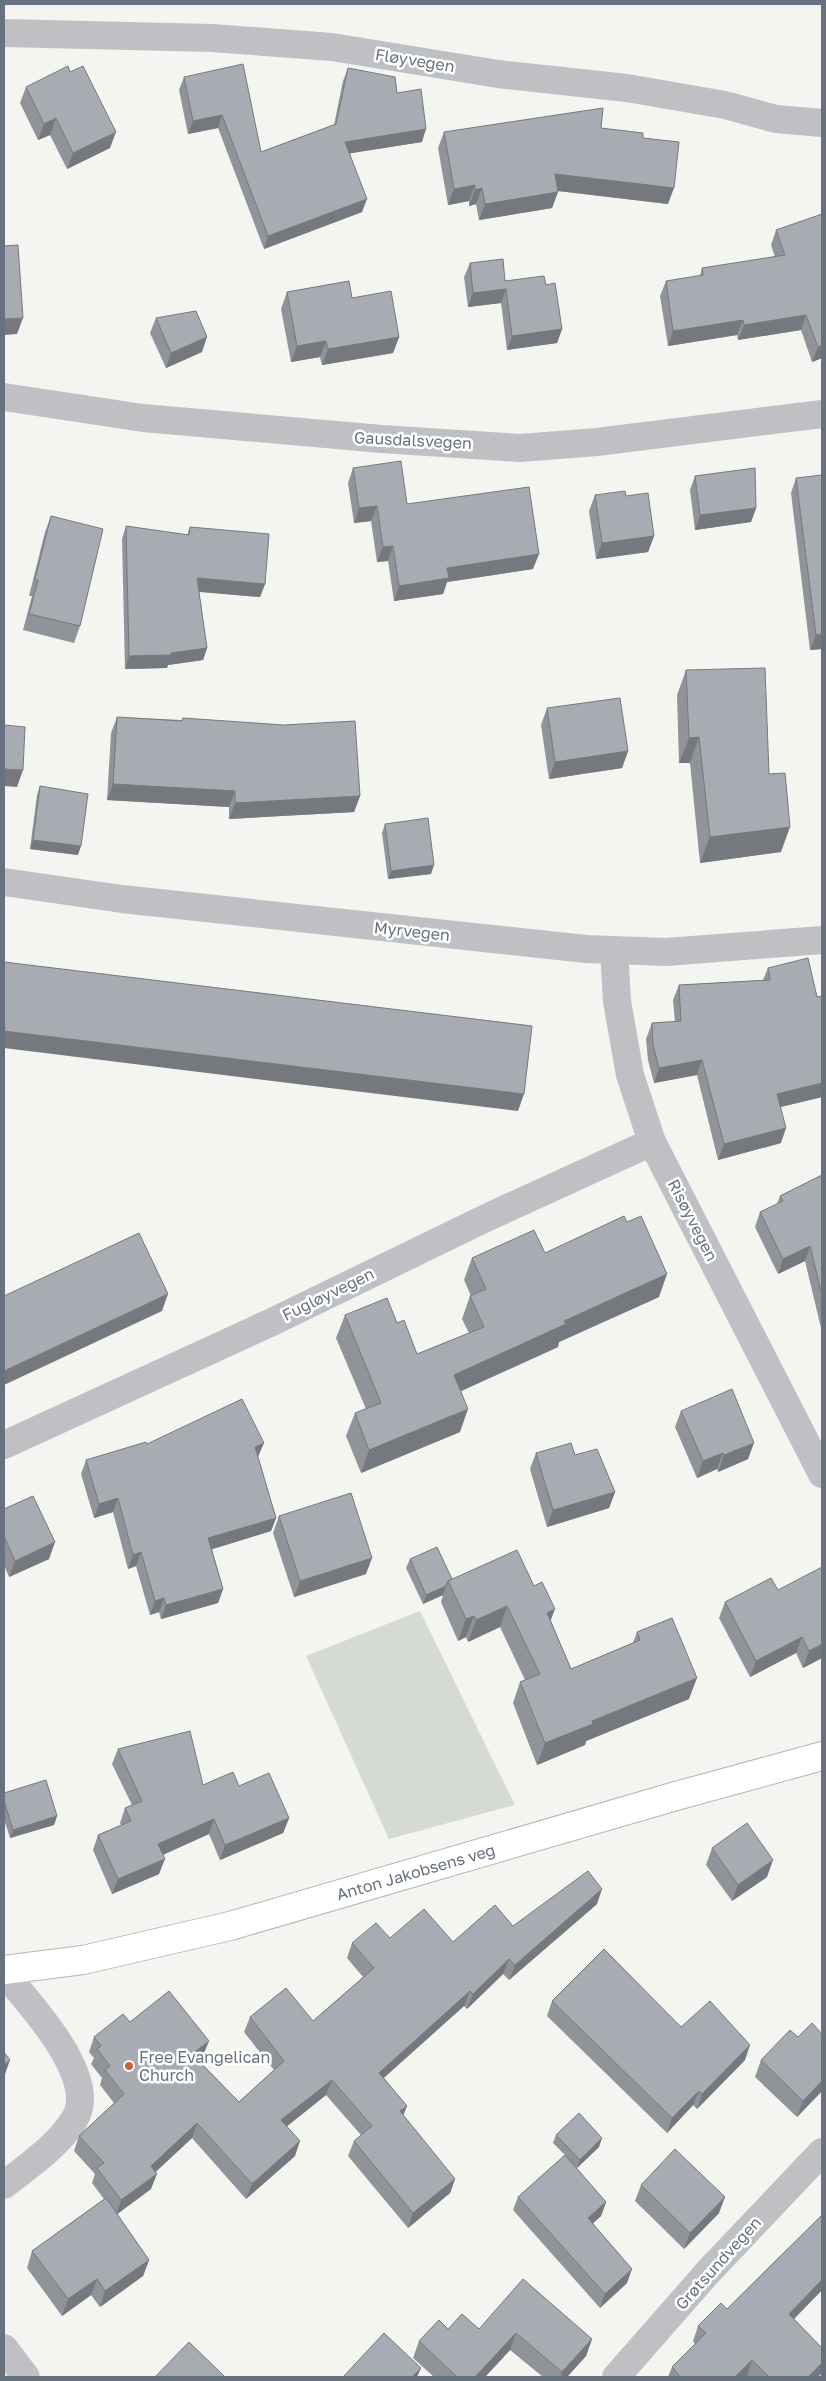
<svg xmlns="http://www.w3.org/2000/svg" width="826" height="2381" viewBox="0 0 826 2381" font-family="'Golos Text',sans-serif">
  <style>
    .green { fill: #d5dad2 }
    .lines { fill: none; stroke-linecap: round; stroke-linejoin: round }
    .secondary-casing { stroke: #b2b6ba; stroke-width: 30 }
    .street { stroke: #bec0c4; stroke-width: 28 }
    .secondary { stroke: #fff; stroke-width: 28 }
    .wall { fill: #909499 }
    .shaded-wall { fill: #75787d }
    .building { fill: #a7acb2; stroke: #75787d }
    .poi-dot { fill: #cb6539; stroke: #fff; stroke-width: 2 }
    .labels { text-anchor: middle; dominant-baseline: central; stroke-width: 5; stroke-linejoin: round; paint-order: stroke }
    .street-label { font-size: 16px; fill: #67727e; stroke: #fff }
    .poi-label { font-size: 16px; fill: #67727e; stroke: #fff; text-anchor: start }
  </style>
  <rect width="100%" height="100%" fill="#f4f4f1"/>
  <path class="green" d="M420,1611l95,194 -126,34 -83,-183z"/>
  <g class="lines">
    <defs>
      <g id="secondary">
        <path id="s1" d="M4,1970l79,-10 147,-34 446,-130 146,-40"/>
      </g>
    </defs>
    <use href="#secondary" class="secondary-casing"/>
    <g class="street">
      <path d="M4,33l208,5 120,9 166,27 129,14 98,17 51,14 46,4"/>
      <path d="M4,397l139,21 239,21 138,9 77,-6 225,-28"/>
      <path d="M4,882l118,17 464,50 80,3 156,-12"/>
      <path d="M614,950l3,51 13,74 22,67 170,332"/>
      <path d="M4,1445l268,-123 214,-104 166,-76"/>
      <path d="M4,1973c25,30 97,106 70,147 -17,27 -46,46 -70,65"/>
      <path d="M4,2348l22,29"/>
      <path d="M616,2377l93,-106 113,-119"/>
    </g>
    <use href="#secondary" class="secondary"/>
  </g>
  <g class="wall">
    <path d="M348,68l49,25 25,49 -72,11 12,59 -98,37 -46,-121 -30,6 -9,-44 5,-13 77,75 73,-27 9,-44z"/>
    <path d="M70,72l40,76 -43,21 -17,-34 -12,5 -18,-37 6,-16z"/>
    <path d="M601,128l42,10 25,66 -110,-13 -6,17 -73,12 -3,-16 -7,2v-5l-21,4 -10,-57 6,-16z"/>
    <path d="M776,230l46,128 -10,4 -11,-32 -63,10 -1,-5 -69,11 -8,-50 6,-15 34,-5 2,-8 73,-11 -4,-12z"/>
    <path d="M470,263l35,18 41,4 16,44 -5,14 -50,7 -6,-47 -33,4 -4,-30z"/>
    <path d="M287,292l65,6 47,39 -6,16 -71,12 -2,-8 -29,5 -10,-53z"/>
    <path d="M156,318l46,34 -36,16 -16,-35z"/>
    <path d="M353,468l54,36 126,65 -86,13 -4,12 -49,7 -6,-40 -11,1 -6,-41 -17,2 -6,-40z"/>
    <path d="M695,476l61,32 -5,14 -56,8 -5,-40z"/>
    <path d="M796,478l26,171 -12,1 -19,-157z"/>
    <path d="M595,495l31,1 28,40 -6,16 -52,7 -7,-48z"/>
    <path d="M51,516l29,110 -6,17 -51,-13 9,-34h-3l16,-64z"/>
    <path d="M126,526l61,9 3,-8 75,57 -5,13 -61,-5 8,56 -4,12 -35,5 -1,3 -42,1 -3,-130z"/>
    <path d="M686,670l95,182 -81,11 -10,-100h-11l-2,-68z"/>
    <path d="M547,708l81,43 -6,17 -73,11 -8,-54z"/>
    <path d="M117,717l65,3 1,-2 177,78 -6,16 -125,7v-12l-122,-7 4,-67z"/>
    <path d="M40,786l38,69 -48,-6 7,-54z"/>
    <path d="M385,824l46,50 -43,5 -6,-46z"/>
    <path d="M768,968l54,129 -41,10v36l-63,17 -21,-85 -43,8 -6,-23 -2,-21 6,-16 23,-1 -2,-22 6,-15 84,-5z"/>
    <path d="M822,1175v157l-17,-71 -27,13 -23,-47 5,-15 17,-8 3,-8z"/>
    <path d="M545,1253l114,44 -100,45 -1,5 -97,44 -1,41 -99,41 -15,-37 9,-23 11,-4 -30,-71 9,-23 52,8 20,31 52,-21 -7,-14 8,-23h1l-7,-16 8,-22z"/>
    <path d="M681,1411l67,48 -30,13 -1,-3 -20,9 -22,-51z"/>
    <path d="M147,1444l111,13 18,61 -5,13 -59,18 11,40 -5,14 -57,16 -2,-7 -9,3 -14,-49 -8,3 -15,-57 -19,6 -13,-44 5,-14z"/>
    <path d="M536,1453l39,2 40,37 -6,16 -62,19 -17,-58z"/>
    <path d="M4,1509l45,50 -40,18 -5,-12z"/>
    <path d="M279,1516l87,58 -72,23 -21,-64z"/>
    <path d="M410,1559l42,20 99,42 20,48 62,-26 4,-11 52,67 -103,42 -1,4 -48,20 -24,-62 7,-21 5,-2 -25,-53 -32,15 -2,-5 -8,4 -17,-39 2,-7 -20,9 -17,-36z"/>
    <path d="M778,1590l44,68 -19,10 -7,-15 -46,24 -31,-59 6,-16z"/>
    <path d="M118,1749l85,36 36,1 50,32 -6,15 -63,27 -11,-26 -46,21 -4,19 -47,20 -19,-44 5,-15 23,-10 -1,-2 5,-15 7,-3 -20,-41z"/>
    <path d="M4,1793l53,23 -3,9 -44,13 -6,-19z"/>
    <path d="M712,1848l55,29 -35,24 -26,-36z"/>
    <path d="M597,1904l-88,76 -6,-6 -36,35 -3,-3 -80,72 23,28 -4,9 52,64 -5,14 -42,35 -60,-72 6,-15 7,-6 -35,-40 -39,31 8,30 -49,43 -54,-61 -37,34 -4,17 -34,25 32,46 -6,16 -43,31 -9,-12 -29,21 -35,-48 5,-17 72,-52 -12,-16 3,-9 -21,-23 5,-15 35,-33 -14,-18 2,-7 -11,-14 3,-6 -5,-6 5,-15 36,-15 73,34 -5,4 41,42 35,-32 -30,-38 6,-15 63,4 50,-44 -16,-19 5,-15 38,-5 63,4z"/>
    <path d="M552,2001l129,26 64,33 -48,49 -4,-4 -26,28 -120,-117z"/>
    <path d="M822,2034v57l-25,26 -42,-40 6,-17 37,-23z"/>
    <path d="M556,2135l43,12 -22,21 -10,-10 39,44 -5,14 -8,7 34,60 -27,25 -87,-98 5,-13 47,-42 -12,-12z"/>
    <path d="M641,2185l78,28 -35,36 -49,-48z"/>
    <path d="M822,2215v75l-28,29 28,29v25l-4,4h-70l-1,-1 -2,1h-77l4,-10 23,-23 -2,-3 5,-15 29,-17z"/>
    <path d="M448,2329h31l113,10 -6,17 -19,21h-24l-33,-27 -25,27h-51l-21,-19 6,-17z"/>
  </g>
  <g class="shaded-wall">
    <path d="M222,115l-4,13 -30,6 5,-13z"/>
    <path d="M56,118l-6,17 -12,5 6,-16z"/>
    <path d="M426,129l-4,13 -82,13 5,-13z"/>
    <path d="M116,132l-6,16 -43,21 6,-16z"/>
    <path d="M555,174l119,14 -6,16 -118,-14z"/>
    <path d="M475,185l-6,16 -21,4 6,-16z"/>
    <path d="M482,188l-6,16 -7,2 6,-16z"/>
    <path d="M558,192l-6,16 -73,12 6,-16z"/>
    <path d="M367,199l-5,13 -98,37 4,-13z"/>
    <path d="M506,289l-5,14 -33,4 5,-14z"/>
    <path d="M806,315l-5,15 -63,10 6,-15z"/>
    <path d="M23,318l-6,16 -13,1v-16z"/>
    <path d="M743,320l-6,15 -69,11 5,-15z"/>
    <path d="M562,329l-5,14 -50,7 5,-14z"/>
    <path d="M207,337l-5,15 -36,16 5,-15z"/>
    <path d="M399,337l-6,16 -71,12 6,-16z"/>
    <path d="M326,341l-6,16 -29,5 6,-16z"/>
    <path d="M822,345v13l-10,4 6,-15z"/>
    <path d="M377,506l-6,15 -17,2 5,-15z"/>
    <path d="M756,508l-5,14 -56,8 5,-15z"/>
    <path d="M654,536l-6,16 -52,7 6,-16z"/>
    <path d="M393,546l-5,15 -11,1 6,-15z"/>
    <path d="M539,554l-6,15 -86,13 -4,12 -49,7 5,-15 48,-18z"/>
    <path d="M197,578l68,6 -5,13 -68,-6z"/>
    <path d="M822,634v15l-12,1 6,-15z"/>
    <path d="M207,648l-4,12 -35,5 -1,3 -42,1 4,-13 42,-3z"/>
    <path d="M699,737l-9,26h-11l10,-25z"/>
    <path d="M628,751l-6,17 -73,11 6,-17z"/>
    <path d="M4,769l19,1 -6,17 -13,-1z"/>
    <path d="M113,784l122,7 -6,16 -122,-7z"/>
    <path d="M360,796l-6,16 -125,7 6,-16z"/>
    <path d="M790,827l-9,25 -81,11 10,-26z"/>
    <path d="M33,840l48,6 -3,9 -48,-6z"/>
    <path d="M434,865l-3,9 -43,5 3,-8z"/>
    <path d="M4,1031l520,63 -6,17 -514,-63z"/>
    <path d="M702,1060l-5,15 -43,8 5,-15z"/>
    <path d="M822,1083v14l-50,12 5,-15z"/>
    <path d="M786,1128l-5,15 -63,17 6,-16z"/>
    <path d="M810,1246l-5,15 -27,13 5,-15z"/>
    <path d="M667,1274l-8,23 -100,45 -1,5 -112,51 8,-23 110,-54z"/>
    <path d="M168,1294l-6,17 -158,74v-14z"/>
    <path d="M468,1409l-8,23 -99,41 8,-23z"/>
    <path d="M264,1443l-6,14 -3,-10z"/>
    <path d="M754,1443l-6,16 -30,13 6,-17z"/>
    <path d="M723,1453l-6,16 -20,9 6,-17z"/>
    <path d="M615,1492l-6,16 -62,19 6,-17z"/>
    <path d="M118,1498l-5,14 -19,6 5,-14z"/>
    <path d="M276,1518l-5,13 -68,21 5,-14z"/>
    <path d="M55,1542l-6,17 -40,18 6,-16z"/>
    <path d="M141,1552l-5,14 -8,3 5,-14z"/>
    <path d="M372,1558l-6,16 -72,23 6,-16z"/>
    <path d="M446,1586l-3,9 -20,9 3,-9z"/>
    <path d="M223,1589l-5,14 -57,16 5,-14z"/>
    <path d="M164,1598l-5,14 -9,3 5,-14z"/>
    <path d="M507,1606l-7,21 -32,15 8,-22z"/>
    <path d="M555,1609l-8,21v-17z"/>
    <path d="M474,1616l-8,21 -8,4 8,-22z"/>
    <path d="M802,1637l-6,16 -46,24 6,-16z"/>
    <path d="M822,1644v14l-19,10 6,-17z"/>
    <path d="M697,1678l-8,21 -103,42 -1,4 -48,20 8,-22 47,-22z"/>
    <path d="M57,1816l-3,9 -44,13 3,-8z"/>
    <path d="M289,1818l-6,15 -63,27 5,-15z"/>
    <path d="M214,1819l-5,15 -56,25 5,-15z"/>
    <path d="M165,1859l-6,15 -47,20 6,-15z"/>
    <path d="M773,1860l-6,17 -35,24 6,-16z"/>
    <path d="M602,1889l-5,15 -88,76 6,-15z"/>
    <path d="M509,1959l-6,15 -36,35 6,-15z"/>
    <path d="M470,1991l-6,15 -91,81 6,-14z"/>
    <path d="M209,2041l-6,15 -16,13 5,-15z"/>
    <path d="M750,2045l-5,15 -48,49 5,-15z"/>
    <path d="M10,2060l-6,17v-12z"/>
    <path d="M332,2080l-6,15 -50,40 5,-15z"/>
    <path d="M822,2081v10l-25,26 6,-16z"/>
    <path d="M699,2091l-6,14 -26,28 5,-15z"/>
    <path d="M407,2106l-6,15 -1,-10z"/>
    <path d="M197,2123l-5,15 -46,43 5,-15z"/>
    <path d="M602,2138l-3,9 -22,21 3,-8z"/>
    <path d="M300,2141l-5,15 -49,43 6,-15z"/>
    <path d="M157,2174l-6,15 -35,26 5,-15z"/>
    <path d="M455,2179l-5,14 -42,35 5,-15z"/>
    <path d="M725,2197l-6,16 -35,36 6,-16z"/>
    <path d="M606,2202l-5,14 -17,15 4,-13z"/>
    <path d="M149,2260l-6,16 -43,31 5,-16z"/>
    <path d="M632,2269l-5,14 -27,25 5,-14z"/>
    <path d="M97,2279l-6,16 -29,21 6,-17z"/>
    <path d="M822,2280v10l-39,40 6,-16z"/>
    <path d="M516,2333l-6,17 -25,27h-10z"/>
    <path d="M592,2339l-6,17 -19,21h-6l1,-5z"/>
    <path d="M752,2360l-5,16 -2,1h-10z"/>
    <path d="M822,2363v10l-4,4h-10z"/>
    <path d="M421,2368l-4,9h-5z"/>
  </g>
  <g class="building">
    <path d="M243,64l18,88 75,-28 12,-56 47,9 2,16 24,-4 5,40 -81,13 22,57 -99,37 -46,-121 -29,6 -9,-44z"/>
    <path d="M68,66l2,6 13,-6 33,66 -43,21 -17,-35 -12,6 -18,-37z"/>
    <path d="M603,108l-2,20 42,5v5l36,4 -5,46 -119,-14 3,18 -73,12 -3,-16 -7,2v-5l-21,4 -10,-57z"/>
    <path d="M822,214v131l-4,2 -12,-32 -62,10 -1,-5 -70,11 -7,-50 37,-6 -1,-7 83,-13 -9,-25z"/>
    <path d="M18,245l5,73 -19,1v-73z"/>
    <path d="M503,259l2,22 39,-5 2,9 9,-2 7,46 -50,7 -6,-47 -33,4 -3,-30z"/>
    <path d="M349,281l3,17 39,-7 8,46 -71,12 -2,-8 -29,5 -10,-54z"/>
    <path d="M196,311l11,26 -36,16 -15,-35z"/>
    <path d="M401,461l6,43 122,-17 10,67 -92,14 2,10 -50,8 -6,-40 -10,1 -6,-41 -18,2 -6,-40z"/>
    <path d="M755,468l1,40 -56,7 -5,-39z"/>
    <path d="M822,475v159l-6,1 -20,-157z"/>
    <path d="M625,491l1,5 22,-3 6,43 -52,7 -7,-48z"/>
    <path d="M51,516l52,13 -23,97 -51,-12 9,-34 -3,-1z"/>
    <path d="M126,526l63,9 1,-8 79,7 -4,50 -68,-6 10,70 -36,5v2l-42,1z"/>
    <path d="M765,668l4,106 16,-1 5,54 -80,10 -11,-100 -10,1 -3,-68z"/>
    <path d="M620,698l8,53 -73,11 -8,-54z"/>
    <path d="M117,717l65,4 1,-3 101,7 71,-4 5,75 -125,7v-12l-122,-7z"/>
    <path d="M4,725l21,2 -2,43 -19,-1z"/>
    <path d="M40,786l48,8 -7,52 -48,-6z"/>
    <path d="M428,818l6,47 -43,6 -6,-47z"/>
    <path d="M808,958l9,39 5,-1v87l-45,11 9,34 -62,16 -22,-84 -43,8 -6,-23 -1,-22 29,-2 -2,-36 91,-5 -2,-12z"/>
    <path d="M4,962l528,64 -8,68 -520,-63z"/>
    <path d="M822,1175v120l-12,-49 -27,13 -23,-47 23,-11 -3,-5z"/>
    <path d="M624,1216l3,6 14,-6 26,58 -103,47 2,3 -112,51 14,34 -99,41 -14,-37 26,-10 -36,-88 42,-17 10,25 7,-3 13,34 67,-27 -14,-31 16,-7 -14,-31 62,-28 11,23z"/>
    <path d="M139,1233l29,61 -164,77v-75z"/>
    <path d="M732,1389l22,54 -30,12 -1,-2 -20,8 -22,-50z"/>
    <path d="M242,1399l22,44 -9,4 21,71 -68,20 15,51 -57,16 -2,-7 -9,3 -14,-49 -8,3 -15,-57 -19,6 -13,-44 60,-18 1,2z"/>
    <path d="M571,1443l4,12 22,-6 18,43 -62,18 -17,-57z"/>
    <path d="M351,1493l21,65 -72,23 -21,-65z"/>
    <path d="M33,1496l22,46 -40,19 -11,-25v-27z"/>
    <path d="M437,1547l15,32 -4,2 -2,5 -20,9 -16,-36z"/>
    <path d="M517,1550l17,36 8,-4 13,27 -8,4 24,56 69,-29 -3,-8 35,-14 25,60 -105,43 1,3 -48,19 -25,-61 20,-8 -33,-68 -31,14 -2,-4 -8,3 -18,-38z"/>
    <path d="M822,1567v77l-13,7 -7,-14 -46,24 -31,-59 46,-24 7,12z"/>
    <path d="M190,1731l13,54 30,-13 6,14 30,-13 20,45 -64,27 -11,-26 -56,25 7,15 -47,20 -20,-44 33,-14 -6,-13 17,-7 -24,-52z"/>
    <path d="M46,1780l11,36 -44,14 -9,-29v-8z"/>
    <path d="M747,1823l26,37 -35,25 -26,-37z"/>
    <path d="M588,1871l14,18 -87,76 -6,-6 -36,35 -3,-3 -91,82 28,33 -7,5 55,68 -42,34 -59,-72 18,-15 -40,-46 -51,40 19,21 -48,43 -55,-61 -46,43 6,8 -36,26 -24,-32 7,-5 -25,-27 45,-42 -19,-24 5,-4 -13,-17 4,-3 -7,-9 29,-23 7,8 39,-31 40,50 -17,13 47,48 45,-41 -34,-44 36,-29 27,33 61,-53 -22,-25 24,-20 14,15 34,-29 29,33 42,-37 18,21z"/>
    <path d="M604,1949l77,78 29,-26 40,44 -48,49 -3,-3 -27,27 -120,-117z"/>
    <path d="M812,2023l10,11v47l-19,20 -42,-41 29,-30 8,7z"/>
    <path d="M4,2052l6,8 -6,5z"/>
    <path d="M579,2113l23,25 -22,22 -24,-25z"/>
    <path d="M675,2149l50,48 -35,36 -49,-48z"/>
    <path d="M565,2155l41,47 -18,16 44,51 -27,25 -87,-97z"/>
    <path d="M106,2198l43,62 -44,31 -8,-12 -29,20 -36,-48z"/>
    <path d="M822,2215v65l-33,34 33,34v15l-14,14h-39l-17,-17 -17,17h-58l2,-2 -7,-8 34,-34 -8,-7 23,-23 6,6z"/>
    <path d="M523,2279l69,60 -30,33 -46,-39 -41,44h-18l-38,-36 20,-21 9,9 14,-15 17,15z"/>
    <path d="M384,2333l37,35 -9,9h-69z"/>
    <path d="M189,2342l36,35h-70z"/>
  </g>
  <circle class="poi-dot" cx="129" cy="2066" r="5"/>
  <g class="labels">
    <g class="street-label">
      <text transform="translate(415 60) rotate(9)">Fløyvegen</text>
      <text transform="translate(413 440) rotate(3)">Gausdalsvegen</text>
      <text transform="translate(412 931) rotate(6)">Myrvegen</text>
      <text transform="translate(693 1220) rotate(63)">Risøyvegen</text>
      <text transform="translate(328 1294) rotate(-26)">Fugløyvegen</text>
      <text stroke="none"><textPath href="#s1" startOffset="424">Anton Jakobsens veg</textPath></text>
      <text transform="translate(718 2263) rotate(-48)">Grøtsundvegen</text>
    </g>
    <g class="poi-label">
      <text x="139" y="2057">Free Evangelican<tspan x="139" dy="18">Church</tspan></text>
    </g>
  </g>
  <rect width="826" height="2381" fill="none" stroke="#67727e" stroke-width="10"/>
</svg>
